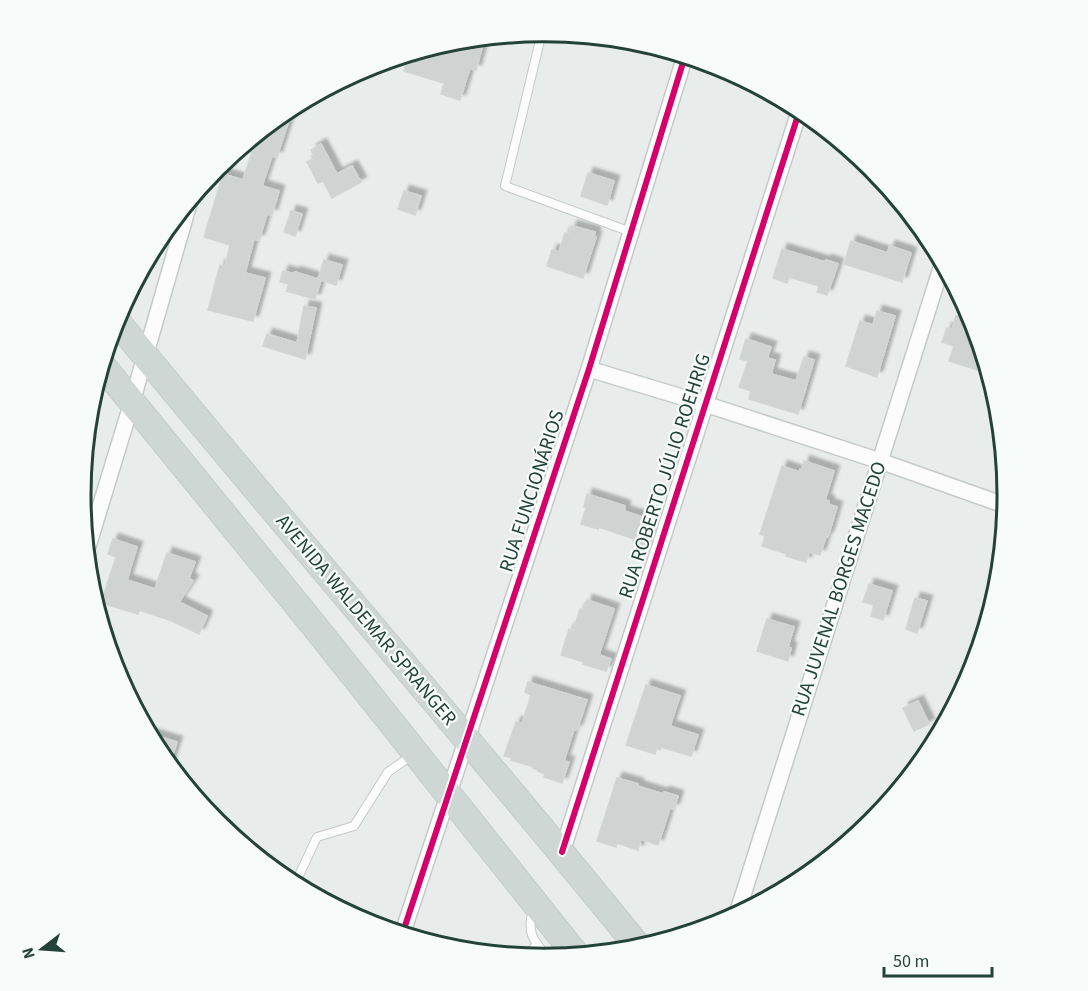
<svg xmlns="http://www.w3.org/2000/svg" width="1088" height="991" viewBox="0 0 1088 991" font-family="'Source Sans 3',sans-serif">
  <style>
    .building { fill: #cfd4d2; stroke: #d1d6d4; stroke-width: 1.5; filter: url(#shadow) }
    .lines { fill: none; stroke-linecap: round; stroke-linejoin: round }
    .lane-casing { stroke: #c5cac8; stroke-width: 10 }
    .street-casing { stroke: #c5cac8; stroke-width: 18 }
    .primary-casing { stroke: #c3ccc9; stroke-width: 28 }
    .lane { stroke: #fcfcfc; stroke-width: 8 }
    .street { stroke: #fcfcfc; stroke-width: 15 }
    .primary { stroke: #cfd7d5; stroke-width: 26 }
    .cycleway-casing { stroke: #f7fbf9; stroke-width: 10 }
    .cycleway { stroke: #d6006c; stroke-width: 6 }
    .labels { text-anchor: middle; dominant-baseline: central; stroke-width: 4.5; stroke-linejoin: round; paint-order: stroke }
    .street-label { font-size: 20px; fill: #24423a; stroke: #f7fbf9 }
    .rim { fill: none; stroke: #24423a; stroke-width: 3 }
  </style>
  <defs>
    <filter id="shadow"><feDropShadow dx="5.5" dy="-5.5" stdDeviation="1.5" flood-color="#0004"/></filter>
  </defs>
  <rect width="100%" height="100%" fill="#e8edeb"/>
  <g class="building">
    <path d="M485,37l-9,33 -6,-2 -10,32 -19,-6 3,-11 -40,-12 5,-17 45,-14z"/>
    <path d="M311,96l3,4 -26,23 -11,34 -5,-1 -10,30 17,5 -7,24 -5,-1 -8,26 -5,-1 -9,34 20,5 -12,43 -45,-11 12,-45 5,2 5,-22 -26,-8 19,-63 20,6 9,-28 -6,-2 3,-10 37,-30z"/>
    <path d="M321,144l16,30 15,-8 9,16 -29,16 -9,-17 -5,2 -11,-21 8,-4 -4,-8z"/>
    <path d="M588,173l26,8 -7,24 -26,-9z"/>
    <path d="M404,191l17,5 -6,19 -17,-6z"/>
    <path d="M291,211l11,3 -7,22 -11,-4z"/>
    <path d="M572,226l23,6 -1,5h2l-13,41 -36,-12 5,-16 7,2 6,-19 4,1z"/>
    <path d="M851,241l36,12 3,-7 21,7 -9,29 -58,-18z"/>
    <path d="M782,249l43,13 1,-2 12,4 -11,31 -10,-3 2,-6 -30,-9 -2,6 -14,-5z"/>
    <path d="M324,260l18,5 -6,20 -18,-6z"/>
    <path d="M283,271l12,3v-2l26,8 -6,19 -29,-8 3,-7 -9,-2z"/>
    <path d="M304,306l12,2 -11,51 -42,-13 4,-12 30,9z"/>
    <path d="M967,308l6,10 17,56 -41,-13 5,-15 -12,-4 5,-14 5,2 4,-14 8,2z"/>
    <path d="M877,311l18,5 -18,61 -31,-11 14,-45 13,4z"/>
    <path d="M746,339l25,8 -4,11 8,2 -4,14 25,7 8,-24 10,3 -16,54 -49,-15 2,-8 -12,-4 9,-26 -8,-2z"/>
    <path d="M804,461l30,10 -9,29 4,1 -1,3 9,3 -9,30h-2l-6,18 -11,-3 -3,10 -20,-6 1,-2 -25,-8 3,-10 -5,-2 22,-68 17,6 1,-3 2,1z"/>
    <path d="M587,494l38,12 -1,5 21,7 -5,13 9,3 -4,12 -12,-4 1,-3 -35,-12 -1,2 -17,-5 5,-16 -2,-1z"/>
    <path d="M113,539l24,8 -10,33 28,9 12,-36 28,9 -6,16 4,3 -14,21 28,14 -8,18 -27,-13 -33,-11 -1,4 -37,-11 15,-46 -8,-3z"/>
    <path d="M869,584l23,7 -9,29 -12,-4 3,-11 -11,-3z"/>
    <path d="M915,598l12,3 -10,32 -11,-4z"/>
    <path d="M587,600l27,9 -15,46 12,4 -5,12 -23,-7 1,-2 -23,-7 8,-26 4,2 7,-22 4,1z"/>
    <path d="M767,619l27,8 -6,20 3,1 -3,13 -31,-10z"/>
    <path d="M528,682l59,18 -10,30 -3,-1 -10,32 5,1 -7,21 -18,-6 1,-3 -7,-3v-1l-5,-2 1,-1 -23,-7 1,-2 -8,-2 12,-34 6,2 9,-29 -6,-3z"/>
    <path d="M646,685l34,11 -10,30 28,9 -7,21 -34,-10 -2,8 -29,-9z"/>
    <path d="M918,701l11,23 -15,7 -11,-23z"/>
    <path d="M147,733l30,9 -8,24 -11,-13z"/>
    <path d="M617,778l21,6 -1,2 26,8 1,-2 14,4 -4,13 -4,-1 -12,37 -17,-6 -3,11 -21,-7 -1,4 -19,-6z"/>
  </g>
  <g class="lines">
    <defs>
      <g id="lane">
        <path d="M542,32l-37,154 126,46"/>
        <path d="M294,886l23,-49 37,-11 34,-54 23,-16"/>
        <path d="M533,910c-7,24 1,31 16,49"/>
        <path d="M526,958l11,-15"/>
      </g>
      <g id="street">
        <path d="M589,369l116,35 175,57 127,45"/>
        <path d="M86,553l46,-151 59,-205"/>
        <path d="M562,852l238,-743"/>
        <path d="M736,917l207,-655"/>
        <path d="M402,935l187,-566 96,-313"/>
      </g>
      <g id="primary">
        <path d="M115,319c173,212 353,417 525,630"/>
        <path d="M101,364l215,264 261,328"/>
      </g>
    </defs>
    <use href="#lane" class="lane-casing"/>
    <use href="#street" class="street-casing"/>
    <use href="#primary" class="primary-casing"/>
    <use href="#lane" class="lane"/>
    <use href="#street" class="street"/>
    <use href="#primary" class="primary"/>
    <defs>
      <g id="cycleway">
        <path d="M562,852l238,-743"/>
        <path d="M402,935l187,-566 96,-313"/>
      </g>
    </defs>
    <use href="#cycleway" class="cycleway-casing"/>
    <use href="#cycleway" class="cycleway"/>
  </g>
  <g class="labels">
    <g class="street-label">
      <text transform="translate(665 476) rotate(-72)">RUA ROBERTO JÚLIO ROEHRIG</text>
      <text transform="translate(532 491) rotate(-72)">RUA FUNCIONÁRIOS</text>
      <text transform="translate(839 589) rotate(-72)">RUA JUVENAL BORGES MACEDO</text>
      <text transform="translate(366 620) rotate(50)">AVENIDA WALDEMAR SPRANGER</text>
    </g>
  </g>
  <path d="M0 0H1088V991H0ZM91 495a453 453 0 1 1 906 0a453 453 0 1 1-906 0Z" fill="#f7fbf9" fill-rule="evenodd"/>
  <path class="rim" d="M91 495a453 453 0 1 1 906 0a453 453 0 1 1-906 0Z"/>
  <g transform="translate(42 949) rotate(253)" stroke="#f7fbf9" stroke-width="4.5" paint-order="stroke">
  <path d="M0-4.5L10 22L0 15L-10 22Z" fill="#24423a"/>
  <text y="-9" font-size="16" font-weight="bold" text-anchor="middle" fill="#24423a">N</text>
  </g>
  <path d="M884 967v9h108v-9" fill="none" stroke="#24423a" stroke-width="3"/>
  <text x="893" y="967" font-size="18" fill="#24423a" stroke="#f7fbf9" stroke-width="4.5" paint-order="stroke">50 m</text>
</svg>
